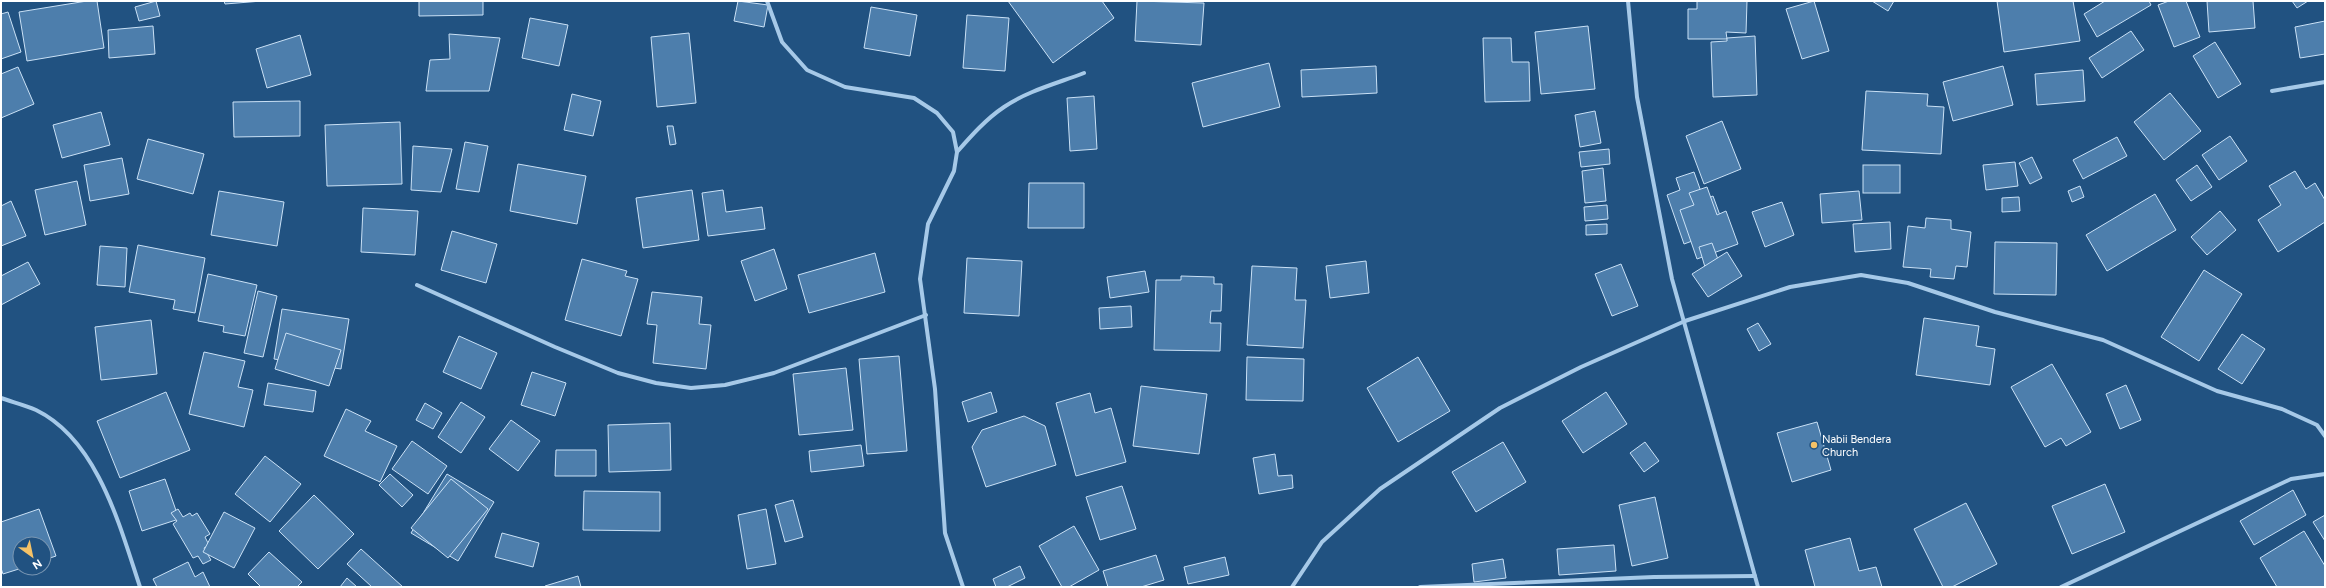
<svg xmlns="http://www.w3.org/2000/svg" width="2326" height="588" viewBox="0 0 2326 588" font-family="Figtree,sans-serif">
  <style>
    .building { fill: #4d7eac; stroke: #cae1f6 }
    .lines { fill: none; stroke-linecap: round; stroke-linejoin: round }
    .minor { stroke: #a6c9e8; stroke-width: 4 }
    .poi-dot { fill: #f5c267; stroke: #215281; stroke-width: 1.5 }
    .labels { text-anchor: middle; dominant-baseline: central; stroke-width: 4; stroke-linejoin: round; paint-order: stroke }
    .poi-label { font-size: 11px; fill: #fff; stroke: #215281; text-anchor: start }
  </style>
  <rect width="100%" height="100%" fill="#215281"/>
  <g class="building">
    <path d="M87,1h10l7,47 -77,13 -8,-49z"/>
    <path d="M156,1l4,15 -21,5 -4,-14z"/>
    <path d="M224,1h38l-37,3z"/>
    <path d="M419,1h64v14l-64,1z"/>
    <path d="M738,1l30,4 -4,22 -30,-6z"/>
    <path d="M1008,1h94l12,17 -61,45z"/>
    <path d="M1137,1l67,2 -3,42 -66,-4z"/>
    <path d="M1697,1h50l-1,32 -20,-1 1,7h-39v-30h9z"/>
    <path d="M1814,1l15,50 -27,8 -16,-50z"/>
    <path d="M1872,1h22l-6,10z"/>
    <path d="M1997,1h76l7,40 -76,11z"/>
    <path d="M2105,1h44l2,4 -54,32 -13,-23z"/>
    <path d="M2169,1h17l14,36 -26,10 -16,-42z"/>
    <path d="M2207,1h46l2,27 -46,4z"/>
    <path d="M2292,1h16l-11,7z"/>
    <path d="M871,7l46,8 -7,41 -46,-8z"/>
    <path d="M8,12l13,40 -20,7v-45z"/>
    <path d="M967,15l42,3 -4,53 -42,-3z"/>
    <path d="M530,18l38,7 -9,41 -37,-8z"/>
    <path d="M2325,21v33l-25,4 -5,-31z"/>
    <path d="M153,26l2,28 -46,4 -1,-28z"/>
    <path d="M1588,26l7,63 -54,5 -6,-62z"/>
    <path d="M2131,31l13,19 -42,28 -13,-20z"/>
    <path d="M689,33l7,70 -39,4 -6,-70z"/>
    <path d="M449,34l51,4 -11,53h-63l4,-31 20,-1z"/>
    <path d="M300,35l11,40 -44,13 -11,-39z"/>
    <path d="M1755,36l2,59 -44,2 -2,-55 16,-1v-3z"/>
    <path d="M1483,38h28l1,24h17l1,39 -45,1z"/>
    <path d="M2215,42l26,42 -23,14 -25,-42z"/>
    <path d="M1269,63l11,44 -77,20 -11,-44z"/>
    <path d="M1376,66l1,27 -75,4 -1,-27z"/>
    <path d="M2003,66l10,39 -60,16 -10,-39z"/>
    <path d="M18,67l16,37 -33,14v-44z"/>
    <path d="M2083,70l2,31 -48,4 -2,-31z"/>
    <path d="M1866,91l62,3 -1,12 17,1 -3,47 -79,-4z"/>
    <path d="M2170,93l31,38 -37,29 -30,-38z"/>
    <path d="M572,94l29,7 -8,35 -29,-6z"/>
    <path d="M1094,96l3,53 -27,2 -3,-53z"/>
    <path d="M300,101v35l-66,1 -1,-35z"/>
    <path d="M1595,111l6,32 -21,4 -5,-32z"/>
    <path d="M101,112l9,33 -48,13 -9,-33z"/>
    <path d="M1722,121l19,48 -37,15 -18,-48z"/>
    <path d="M400,122l2,62 -75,2 -2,-61z"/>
    <path d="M667,126h6l3,18 -6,1z"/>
    <path d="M2230,136l17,25 -28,19 -17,-25z"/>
    <path d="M2117,137l10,19 -44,23 -10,-19z"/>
    <path d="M148,139l56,15 -11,40 -56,-15z"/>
    <path d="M465,142l23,4 -9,46 -23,-3z"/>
    <path d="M413,146l39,3 -11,43 -30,-2z"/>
    <path d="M1609,149l1,15 -29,3 -2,-15z"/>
    <path d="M2032,157l10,21 -12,6 -11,-21z"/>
    <path d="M122,158l7,36 -39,7 -6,-36z"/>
    <path d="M2015,162l3,24 -32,4 -3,-25z"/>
    <path d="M518,164l68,12 -9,48 -67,-13z"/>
    <rect x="1863" y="165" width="37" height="28"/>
    <path d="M2197,165l15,22 -21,14 -15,-21z"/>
    <path d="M1603,168l3,33 -21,2 -3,-32z"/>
    <path d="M2295,171l11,18 9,-6 10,17v22l-47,30 -20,-32 23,-15 -12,-19z"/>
    <path d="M1694,172l10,28 9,-4 12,33 -41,15 -17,-49 13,-5 -4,-12z"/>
    <path d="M77,181l9,44 -41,10 -10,-45z"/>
    <path d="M1029,183h55v45h-56z"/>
    <path d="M2080,186l4,11 -12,5 -4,-11z"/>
    <path d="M1707,187l10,28 9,-4 12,33 -41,15 -17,-49 14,-5 -5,-12z"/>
    <path d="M692,190l7,50 -56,8 -7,-50z"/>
    <path d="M723,190l3,22 36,-5 3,22 -57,7 -6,-43z"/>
    <path d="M219,191l65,11 -7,44 -66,-11z"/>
    <path d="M1859,191l3,29 -40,3 -2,-29z"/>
    <path d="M2155,194l21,36 -69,41 -21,-36z"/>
    <path d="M2019,197l1,14 -18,1v-14z"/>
    <path d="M11,201l15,35 -25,10v-40z"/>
    <path d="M1782,202l12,33 -29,12 -13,-35z"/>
    <path d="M1607,205l1,14 -23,2 -1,-14z"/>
    <path d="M363,208l55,3 -3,44 -54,-3z"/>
    <path d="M2220,211l16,19 -29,25 -16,-18z"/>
    <path d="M1926,218l25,2v9l20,3 -4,35 -11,-1 -2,13 -24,-2 1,-8 -28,-2 5,-41 17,2z"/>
    <path d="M1890,222l1,27 -36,3 -2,-28z"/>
    <path d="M1607,224v10l-21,1v-10z"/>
    <path d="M452,231l45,13 -11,39 -45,-13z"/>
    <path d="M1995,242l62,1 -1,52 -62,-1z"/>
    <path d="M1712,243l7,19 -14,5 -6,-20z"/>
    <path d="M138,245l67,13 -10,55 -22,-4 2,-9 -46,-8z"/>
    <path d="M100,246l27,2 -2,39 -28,-2z"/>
    <path d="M774,249l13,40 -32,12 -14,-40z"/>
    <path d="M1727,252l15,24 -34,21 -16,-23z"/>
    <path d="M875,253l10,39 -76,21 -11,-38z"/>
    <path d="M967,258l55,3 -3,55 -55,-3z"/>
    <path d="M582,259l45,12 -2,5 13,3 -17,57 -56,-16z"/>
    <path d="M1366,261l3,32 -39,5 -4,-32z"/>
    <path d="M28,262l12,22 -39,21v-29z"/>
    <path d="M1621,264l17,42 -26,10 -17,-42z"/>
    <path d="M1252,266l45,2 -2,32h11l-3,48 -56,-3z"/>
    <path d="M2204,270l38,24 -43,67 -38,-24z"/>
    <path d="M1145,271l4,21 -39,6 -3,-21z"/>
    <path d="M208,274l49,11 -12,51 -22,-4 1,-6 -26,-5z"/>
    <path d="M1181,276l33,1v7h8l-1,27h-10l-1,12h11l-1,28 -66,-1 2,-70h25z"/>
    <path d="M258,291l19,5 -14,61 -19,-4z"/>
    <path d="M652,292l50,5 -3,27 12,1 -5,44 -53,-6 4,-38 -10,-1z"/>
    <path d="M1131,306l1,21 -32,2 -1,-21z"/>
    <path d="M282,309l67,10 -8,50 -67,-10z"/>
    <path d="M1924,318l55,8 -3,20 19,3 -5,36 -74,-10z"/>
    <path d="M151,320l6,54 -56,6 -6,-53z"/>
    <path d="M1758,323l13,21 -12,7 -12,-22z"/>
    <path d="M286,333l55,17 -12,36 -54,-17z"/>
    <path d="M2242,334l23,15 -23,35 -24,-15z"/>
    <path d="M459,336l38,17 -16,36 -38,-17z"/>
    <path d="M204,352l41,9 -7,26 15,3 -9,37 -55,-13z"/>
    <path d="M899,356l8,95 -40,3 -8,-95z"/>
    <path d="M1247,357l57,2 -1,42 -57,-1z"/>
    <path d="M1418,357l32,54 -52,31 -31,-54z"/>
    <path d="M2052,364l39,68 -25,14 -5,-8 -16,9 -34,-60z"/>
    <path d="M846,368l7,62 -54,5 -6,-61z"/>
    <path d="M532,372l34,11 -11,33 -34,-11z"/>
    <path d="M268,383l48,8 -3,21 -49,-7z"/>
    <path d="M2126,385l15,35 -21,9 -14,-35z"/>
    <path d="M1141,386l66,8 -8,60 -66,-8z"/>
    <path d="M166,392l24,58 -70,28 -23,-57z"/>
    <path d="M991,392l6,20 -29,10 -6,-20z"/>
    <path d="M1606,392l21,32 -44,29 -21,-32z"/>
    <path d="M1090,393l5,20 16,-5 15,54 -50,14 -20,-73z"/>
    <path d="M461,402l24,15 -24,36 -23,-16z"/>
    <path d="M425,403l17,10 -9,16 -17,-9z"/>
    <path d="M346,409l25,12 -6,10 32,15 -17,36 -56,-26z"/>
    <path d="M1024,416l21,10 11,39 -70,22 -14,-40 10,-17z"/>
    <path d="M511,420l29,21 -22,30 -29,-22z"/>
    <path d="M1817,422l14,48 -39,12 -15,-49z"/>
    <path d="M670,423l1,47 -62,2 -1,-47z"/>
    <path d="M412,441l35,25 -19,28 -36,-25z"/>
    <path d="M1503,442l23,40 -50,30 -24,-40z"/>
    <path d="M1645,442l14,19 -15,11 -14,-19z"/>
    <path d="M861,445l3,21 -53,6 -2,-21z"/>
    <path d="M556,450h40v26h-41z"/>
    <path d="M1275,454l3,22 14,-1 1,13 -34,6 -6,-36z"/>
    <path d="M265,456l36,28 -31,38 -35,-28z"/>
    <path d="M390,474l23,21 -11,12 -23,-22z"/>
    <path d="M447,474l47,28 -36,59 -47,-28z"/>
    <path d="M165,479l14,40 -37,12 -13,-40z"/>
    <path d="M451,479l37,30 -40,49 -37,-30z"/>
    <path d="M2105,484l20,48 -53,22 -20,-48z"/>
    <path d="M1122,486l14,43 -36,11 -14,-43z"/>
    <path d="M2293,490l13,25 -52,30 -14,-24z"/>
    <path d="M584,491l76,1v39l-77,-1z"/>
    <path d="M314,495l40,39 -36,35 -39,-38z"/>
    <path d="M1655,497l13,61 -36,8 -13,-61z"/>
    <path d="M793,500l10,37 -18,5 -10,-37z"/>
    <path d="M1966,503l31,61 -45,23h-9l-29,-58z"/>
    <path d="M39,509l17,47 -12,4v-16h-24v24h2l-19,6 -2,-6v-46z"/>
    <path d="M178,509l5,8 7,-4 2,3 5,-3 13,21 -5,3 4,8 -5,3 7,12 -8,4 -5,-8 -5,2 -20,-34 4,-3 -6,-8z"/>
    <path d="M766,509l10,55 -29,5 -9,-54z"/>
    <path d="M224,512l31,16 -21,40 -31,-16z"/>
    <path d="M2325,515v26l-12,-19z"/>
    <path d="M1074,526l25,44 -30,17h-7l-23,-41z"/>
    <path d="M2304,531l21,35v21h-48l-17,-29z"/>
    <path d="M502,533l37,10 -6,24 -38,-10z"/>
    <path d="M1850,538l9,33 17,-4 6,20h-67l-10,-37z"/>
    <path d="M1614,545l2,26 -57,4 -2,-26z"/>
    <path d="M361,549l42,38h-31l-25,-23z"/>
    <path d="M269,552l33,30 -5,5h-36l-13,-13z"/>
    <path d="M1156,555l8,25 -23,7h-33l-5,-16z"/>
    <path d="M1225,557l4,18 -41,9 -4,-17z"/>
    <path d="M1503,559l3,19 -32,4 -2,-18z"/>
    <path d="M188,562l7,15 8,-5 7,15h-53l-4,-8z"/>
    <path d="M1020,566l5,12 -18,9h-11l-3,-8z"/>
    <path d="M578,576l3,11h-36v-1z"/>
    <path d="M347,578l10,9h-17z"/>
  </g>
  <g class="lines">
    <g class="minor">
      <path d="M767,1l15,41 25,28 38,17 69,11 23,15 16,19 4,20 -3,19 -26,53 -8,55 15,110 10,144 18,54"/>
      <path d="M1628,1l9,96 35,182 86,308"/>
      <path d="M2272,91l53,-9"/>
      <path d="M957,152c14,-16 29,-33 47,-45 23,-16 54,-24 80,-34"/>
      <path d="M417,285l138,62 63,26 38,10 35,5 34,-3 49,-12 152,-58"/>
      <path d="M1,398c11,4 24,7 35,12 62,30 84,117 104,177"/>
      <path d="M1292,587l30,-45 58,-53 120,-81 81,-41 104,-46 105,-34 71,-12 47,8 87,29 108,28 114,51 65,18 35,16 8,11"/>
      <path d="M1420,587l234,-10 101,-1"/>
      <path d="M2061,587l230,-108 34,-5"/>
    </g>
  </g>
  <circle class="poi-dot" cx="1814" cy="445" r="4"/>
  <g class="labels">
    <g class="poi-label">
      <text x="1822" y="439">Nabii Bendera<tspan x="1822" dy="13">Church</tspan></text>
    </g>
  </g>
  <rect width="2326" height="588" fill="none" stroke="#ffffff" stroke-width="4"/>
  <g transform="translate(32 556) rotate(147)"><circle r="19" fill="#215281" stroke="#7a97b3"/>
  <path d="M0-3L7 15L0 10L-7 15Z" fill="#f5c267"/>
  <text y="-6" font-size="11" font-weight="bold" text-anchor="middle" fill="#ffffff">N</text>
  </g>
</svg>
